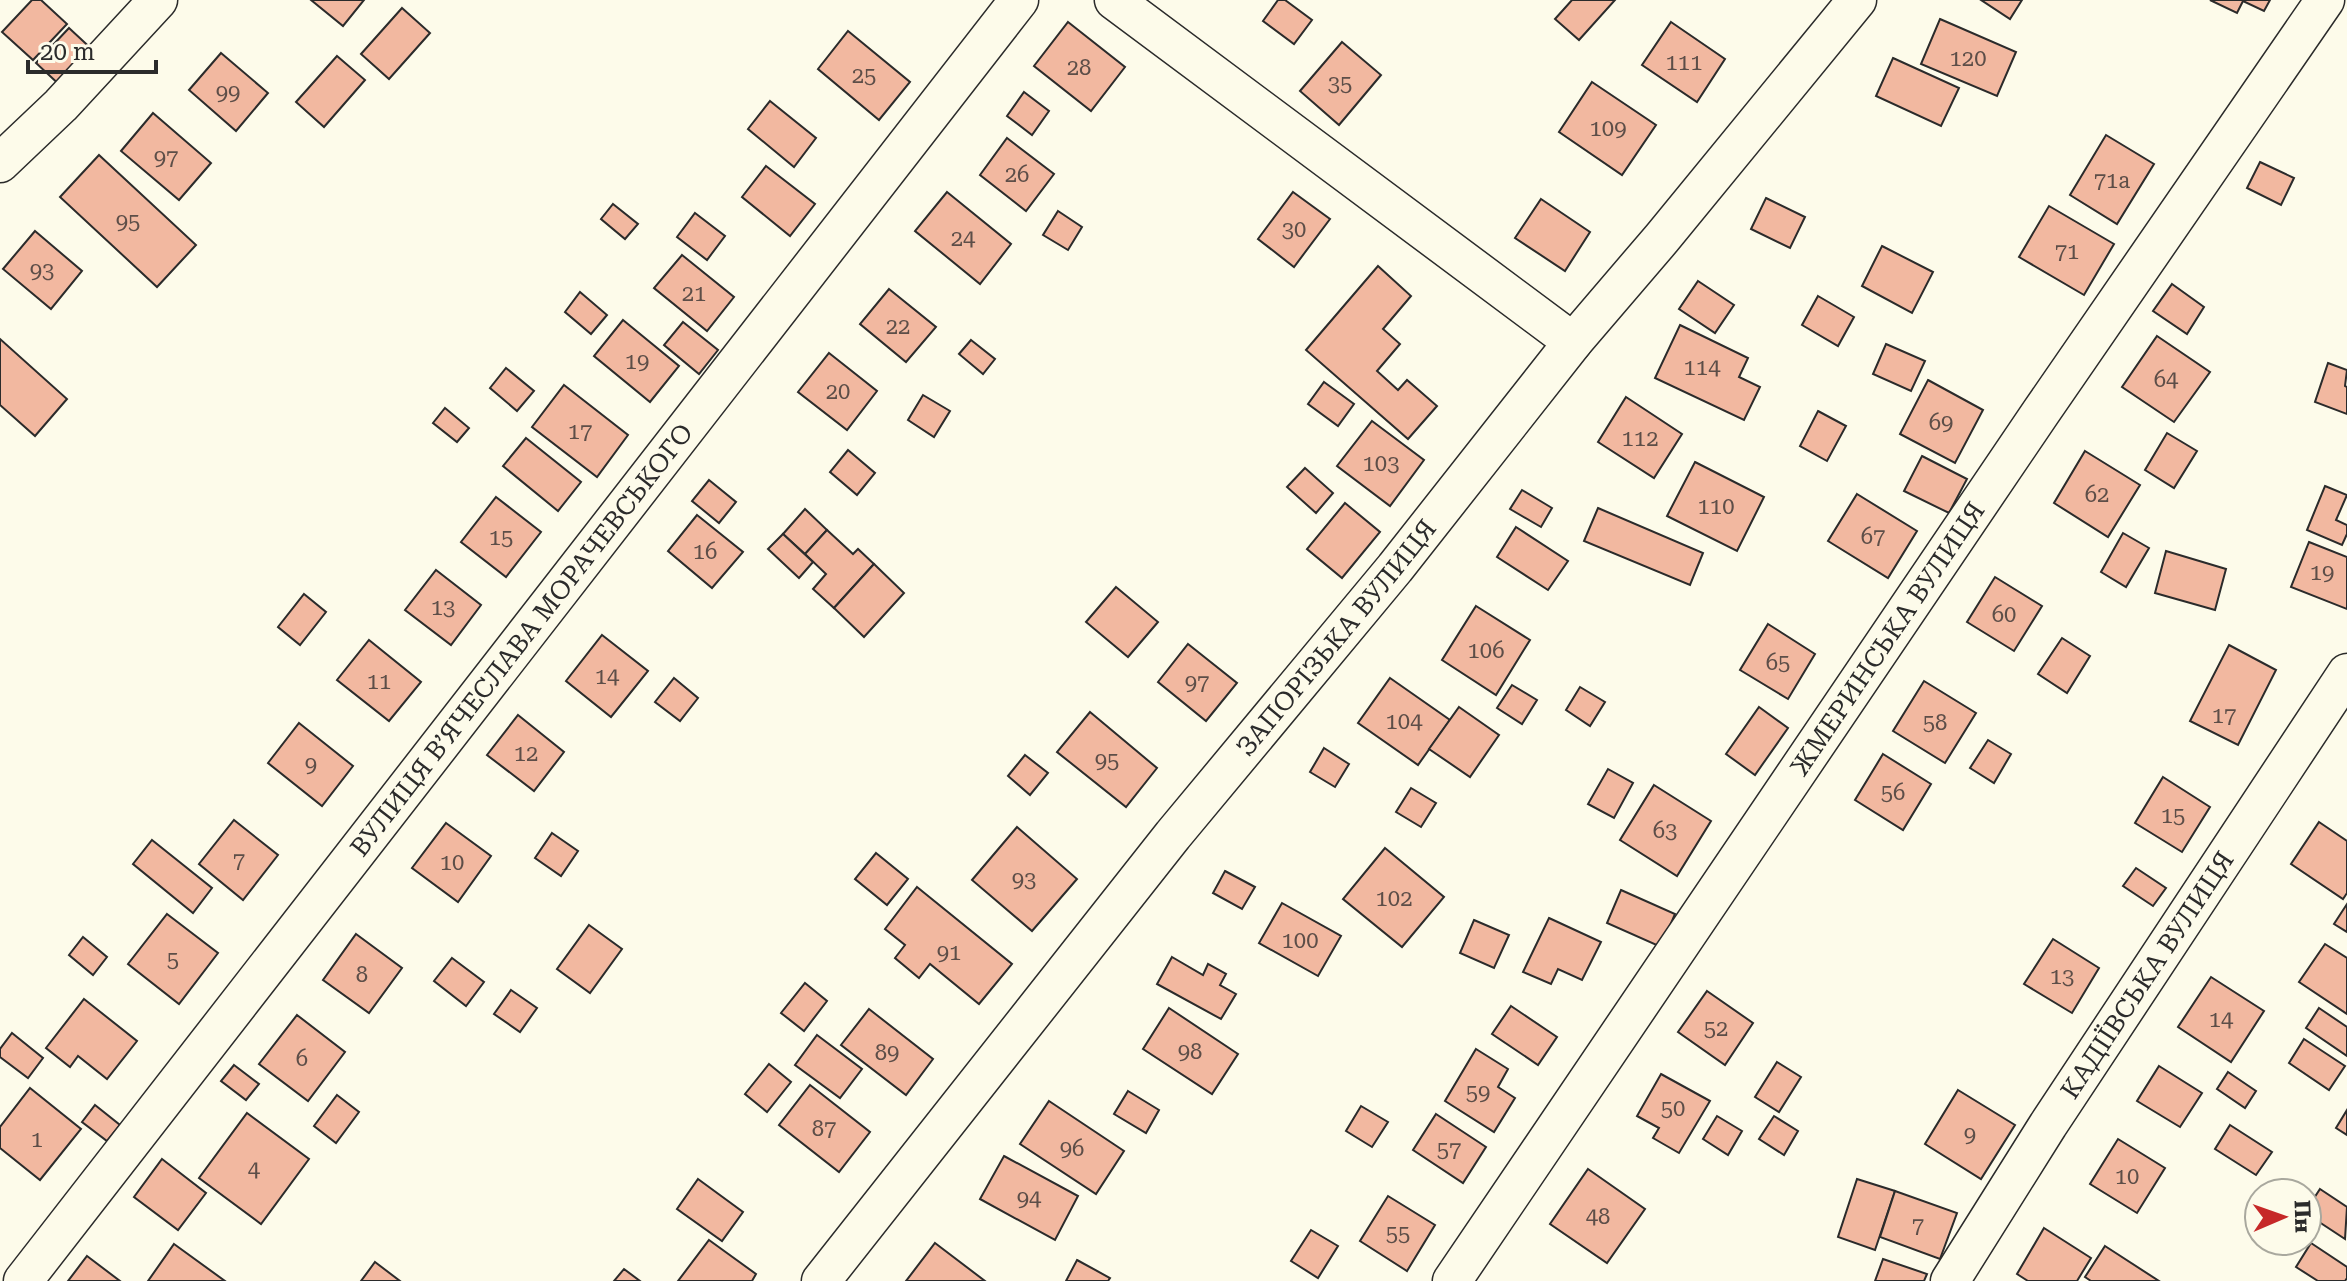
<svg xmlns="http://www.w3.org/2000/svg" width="2347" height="1281" viewBox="0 0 2347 1281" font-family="'Roboto Serif',serif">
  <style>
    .building { fill: #f2b8a0; stroke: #2b2b2b; stroke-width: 2 }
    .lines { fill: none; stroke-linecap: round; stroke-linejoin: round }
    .minor-casing { stroke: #2b2b2b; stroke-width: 41 }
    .minor { stroke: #fdfbea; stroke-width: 38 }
    .labels { text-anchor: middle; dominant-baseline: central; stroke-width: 6; stroke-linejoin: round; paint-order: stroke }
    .number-label { font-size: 22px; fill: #5d4e48 }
    .street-label { font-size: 26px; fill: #2b2b2b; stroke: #fdfbea }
  </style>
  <rect width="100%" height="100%" fill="#fdfbea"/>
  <g class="building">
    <path d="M32,0h9l26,24 -34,36 -31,-28z"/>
    <path d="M311,0h53l-21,26z"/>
    <path d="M1278,0h7l27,20 -18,24 -31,-23z"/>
    <path d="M1572,0h43l-36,40 -24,-21z"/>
    <path d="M1981,0h41l-12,19z"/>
    <path d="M2210,0h60l-6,11 -21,-10 -6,12z"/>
    <path d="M402,8l28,25 -41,46 -28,-25z"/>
    <path d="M1940,19l76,33 -19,44 -76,-32z"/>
    <path d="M1068,22l57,45 -34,44 -57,-45z"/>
    <path d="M1671,22l54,37 -28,43 -55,-37z"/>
    <path d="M69,28l27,25 -33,35 -27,-25z"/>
    <path d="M848,31l62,51 -31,38 -61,-51z"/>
    <path d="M1342,42l39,33 -42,50 -39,-34z"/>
    <path d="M221,53l47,40 -32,38 -47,-41z"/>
    <path d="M337,56l28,24 -41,47 -28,-25z"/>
    <path d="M1893,58l66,30 -18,38 -65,-30z"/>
    <path d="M1592,82l64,43 -34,50 -63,-43z"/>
    <path d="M1024,92l25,19 -17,24 -25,-19z"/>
    <path d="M770,101l46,37 -22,29 -46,-38z"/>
    <path d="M153,113l58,50 -32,37 -58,-49z"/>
    <path d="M2106,135l48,29 -37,60 -47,-29z"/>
    <path d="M1007,138l47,36 -28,37 -46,-36z"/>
    <path d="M99,155l97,90 -39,42 -97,-90z"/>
    <path d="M2260,162l34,16 -13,27 -34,-17z"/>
    <path d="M766,166l49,38 -25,32 -48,-39z"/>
    <path d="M947,192l64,52 -31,40 -65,-53z"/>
    <path d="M1293,192l37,27 -36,48 -36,-28z"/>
    <path d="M1766,198l39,19 -15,31 -39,-19z"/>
    <path d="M1541,199l49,33 -25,39 -50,-33z"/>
    <path d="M613,204l25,20 -13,15 -24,-20z"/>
    <path d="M2049,206l65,38 -30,51 -65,-38z"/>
    <path d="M1058,211l24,16 -14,23 -25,-15z"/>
    <path d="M695,213l30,23 -18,24 -30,-23z"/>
    <path d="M35,231l47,40 -31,38 -48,-40z"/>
    <path d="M1882,246l51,26 -21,41 -50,-27z"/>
    <path d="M682,255l52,42 -27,34 -53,-43z"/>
    <path d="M1378,266l33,30 -28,33 17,15 -23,27 21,19 9,-10 30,26 -29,33 -102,-89z"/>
    <path d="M1698,281l36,24 -19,28 -36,-24z"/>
    <path d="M2172,284l32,23 -17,27 -34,-23z"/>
    <path d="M889,289l47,38 -30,35 -46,-38z"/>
    <path d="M580,292l27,23 -16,19 -26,-22z"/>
    <path d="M1818,296l36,21 -16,29 -36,-21z"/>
    <path d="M623,320l56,46 -29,36 -56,-46z"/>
    <path d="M683,322l35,28 -19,24 -35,-29z"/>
    <path d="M1680,325l68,33 -9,19 21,10 -16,33 -89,-42z"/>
    <path d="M2157,336l53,36 -36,50 -52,-35z"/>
    <path d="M0,339l67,60 -32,37 -35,-31z"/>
    <path d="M971,340l24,19 -12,15 -24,-20z"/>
    <path d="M1886,344l39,17 -14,30 -38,-17z"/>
    <path d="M829,353l48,38 -30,39 -49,-38z"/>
    <path d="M2328,363l19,7 -2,16 2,1v27l-32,-12z"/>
    <path d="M506,368l28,23 -17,20 -27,-23z"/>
    <path d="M1928,380l55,30 -28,53 -55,-29z"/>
    <path d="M1324,382l30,22 -16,22 -30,-22z"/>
    <path d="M564,385l64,50 -31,42 -65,-50z"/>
    <path d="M923,395l27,16 -16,26 -26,-17z"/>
    <path d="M1626,397l56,37 -28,44 -56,-36z"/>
    <path d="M445,408l24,20 -12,14 -24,-19z"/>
    <path d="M1818,411l28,15 -19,35 -27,-15z"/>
    <path d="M1372,421l52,39 -34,46 -53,-40z"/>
    <path d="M2167,433l30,18 -23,37 -29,-18z"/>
    <path d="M526,438l55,44 -23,29 -55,-45z"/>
    <path d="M848,450l27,23 -18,22 -27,-23z"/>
    <path d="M2085,451l55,34 -32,52 -54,-34z"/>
    <path d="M1922,456l45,23 -18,34 -45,-22z"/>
    <path d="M1695,462l69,35 -27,54 -70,-35z"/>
    <path d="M1305,468l28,25 -17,20 -29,-26z"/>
    <path d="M709,480l27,22 -17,21 -27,-22z"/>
    <path d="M2325,486l22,9 -11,25 11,5v9l-5,11 -35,-15z"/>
    <path d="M1522,490l30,18 -11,19 -31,-18z"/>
    <path d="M1857,494l60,37 -29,47 -60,-37z"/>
    <path d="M496,497l45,35 -35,45 -45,-35z"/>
    <path d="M1345,503l35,29 -38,46 -35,-29z"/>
    <path d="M1598,508l105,45 -13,32 -106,-44z"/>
    <path d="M805,509l22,21 -22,24 -22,-20z"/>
    <path d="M697,515l46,37 -31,36 -44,-37z"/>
    <path d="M1516,527l52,34 -20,29 -51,-33z"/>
    <path d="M827,530l26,24 5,-5 16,15 -40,44 -21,-19 13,-15 -21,-20z"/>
    <path d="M2123,533l26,15 -23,39 -25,-15z"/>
    <path d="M783,534l30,28 -14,16 -31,-29z"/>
    <path d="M2309,542l38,15v52l-56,-22z"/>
    <path d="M2166,551l60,18 -11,41 -60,-17z"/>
    <path d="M874,564l30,29 -40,44 -30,-29z"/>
    <path d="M436,570l45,35 -30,40 -46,-35z"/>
    <path d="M1995,577l47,29 -28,45 -47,-29z"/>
    <path d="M1116,587l42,35 -30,35 -42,-35z"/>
    <path d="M304,594l22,18 -26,33 -22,-18z"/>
    <path d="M1476,606l54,34 -34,55 -54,-35z"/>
    <path d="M1768,624l47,30 -27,45 -48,-29z"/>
    <path d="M602,635l46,36 -37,46 -45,-36z"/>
    <path d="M2062,638l28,18 -23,37 -29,-19z"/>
    <path d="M369,640l52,42 -32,39 -52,-41z"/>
    <path d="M1188,644l49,39 -31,38 -48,-39z"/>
    <path d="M2229,645l47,25 -38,75 -48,-24z"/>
    <path d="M674,678l24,20 -18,23 -25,-19z"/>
    <path d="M1390,678l60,42 -32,45 -60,-42z"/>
    <path d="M1924,681l52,32 -31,50 -52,-32z"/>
    <path d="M1512,685l25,15 -15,24 -25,-16z"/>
    <path d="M1580,687l25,15 -15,24 -24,-16z"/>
    <path d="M1459,707l40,28 -29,42 -41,-28z"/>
    <path d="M1759,707l29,21 -33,47 -29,-21z"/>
    <path d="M1090,712l67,56 -31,39 -69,-55z"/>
    <path d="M518,715l46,37 -30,39 -47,-36z"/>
    <path d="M299,723l54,43 -31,40 -54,-43z"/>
    <path d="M1988,740l23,14 -17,29 -24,-15z"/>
    <path d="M1324,748l25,16 -14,23 -25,-15z"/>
    <path d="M1883,754l48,30 -28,46 -48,-30z"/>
    <path d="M1025,755l23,18 -18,22 -22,-19z"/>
    <path d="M1608,769l25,14 -19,35 -26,-14z"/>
    <path d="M2163,777l47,30 -28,45 -47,-29z"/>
    <path d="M1654,785l57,36 -34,55 -57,-36z"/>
    <path d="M1411,788l25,15 -15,24 -25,-15z"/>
    <path d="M234,820l44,35 -35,45 -44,-36z"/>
    <path d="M2319,822l28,19v52l-4,6 -52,-35z"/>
    <path d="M446,823l45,33 -33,46 -46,-34z"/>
    <path d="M1017,827l60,52 -45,52 -60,-51z"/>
    <path d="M552,833l26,18 -17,25 -26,-18z"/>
    <path d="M152,840l60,48 -19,25 -60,-49z"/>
    <path d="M1385,848l59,49 -42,50 -59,-48z"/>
    <path d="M876,853l32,26 -21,26 -32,-26z"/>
    <path d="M2136,868l30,20 -13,18 -30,-20z"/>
    <path d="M1225,871l30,16 -13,22 -29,-16z"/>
    <path d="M917,887l95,77 -33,40 -49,-40 -11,14 -24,-20 10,-13 -20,-16z"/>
    <path d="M1621,890l54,24 -14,33 -54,-24z"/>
    <path d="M1282,903l59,33 -23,40 -59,-33z"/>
    <path d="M2347,904v28l-13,-8z"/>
    <path d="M167,914l51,39 -39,51 -51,-40z"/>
    <path d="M1549,918l52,24 -19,38 -24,-11 -7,15 -28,-12z"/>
    <path d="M1474,920l35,15 -15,33 -34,-15z"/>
    <path d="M589,925l33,24 -32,44 -33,-24z"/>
    <path d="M356,934l46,34 -33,45 -46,-33z"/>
    <path d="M83,937l24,20 -14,18 -24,-20z"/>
    <path d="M2053,939l46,29 -27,45 -48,-29z"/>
    <path d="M2325,944l22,14v56l-48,-32z"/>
    <path d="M1172,957l31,18 5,-11 18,10 -6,11 16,9 -15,25 -64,-35z"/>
    <path d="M452,958l32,24 -18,24 -32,-25z"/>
    <path d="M2211,977l53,34 -33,51 -53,-35z"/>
    <path d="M805,983l22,18 -23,30 -23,-18z"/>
    <path d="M511,990l26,18 -17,24 -26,-18z"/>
    <path d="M1707,991l46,32 -28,42 -47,-33z"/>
    <path d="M84,999l53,42 -30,38 -29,-23 -8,11 -24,-19z"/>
    <path d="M1511,1006l46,31 -19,28 -46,-31z"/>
    <path d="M1169,1008l69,46 -26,40 -69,-45z"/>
    <path d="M2319,1008l28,19v29l-41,-28z"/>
    <path d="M869,1009l64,50 -27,36 -65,-50z"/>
    <path d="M297,1015l48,37 -37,49 -49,-37z"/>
    <path d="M12,1033l31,25 -15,20 -28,-21v-8z"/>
    <path d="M817,1035l45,34 -22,29 -45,-33z"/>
    <path d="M2304,1039l41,27 -16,24 -40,-27z"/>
    <path d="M1476,1049l32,20 -10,18 17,11 -21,34 -49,-31z"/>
    <path d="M1777,1062l24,15 -22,35 -24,-15z"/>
    <path d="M769,1064l22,18 -24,30 -22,-18z"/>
    <path d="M234,1065l25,19 -13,16 -25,-19z"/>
    <path d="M2159,1066l43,27 -22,34 -43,-26z"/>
    <path d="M2228,1072l28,19 -11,17 -28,-19z"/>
    <path d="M1661,1074l49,27 -31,52 -26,-15 6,-10 -22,-12z"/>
    <path d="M810,1085l60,47 -31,40 -60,-47z"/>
    <path d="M30,1088l51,41 -41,51 -40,-32v-21z"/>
    <path d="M1958,1090l57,35 -34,54 -56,-35z"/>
    <path d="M1128,1091l31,19 -13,23 -32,-19z"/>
    <path d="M337,1095l22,17 -23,31 -22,-17z"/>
    <path d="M1049,1101l75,50 -28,43 -76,-50z"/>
    <path d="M95,1105l25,20 -13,16 -25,-19z"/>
    <path d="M1361,1106l27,16 -16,25 -26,-16z"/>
    <path d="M2347,1110v25l-11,-7z"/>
    <path d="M247,1113l62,46 -48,65 -62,-46z"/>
    <path d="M1436,1114l50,33 -23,36 -50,-33z"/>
    <path d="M1717,1116l25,15 -14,24 -25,-16z"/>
    <path d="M1774,1116l24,15 -14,24 -25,-16z"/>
    <path d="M2230,1125l42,27 -16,23 -41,-26z"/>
    <path d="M2118,1139l47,29 -28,45 -47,-29z"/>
    <path d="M1004,1156l74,40 -23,44 -75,-41z"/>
    <path d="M162,1159l44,34 -28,37 -44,-33z"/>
    <path d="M1588,1169l57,40 -38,54 -57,-39z"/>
    <path d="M698,1179l45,33 -21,29 -45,-32z"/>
    <path d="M1857,1179l38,12 -20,59 -37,-13z"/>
    <path d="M2320,1189l27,18 -2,32 -38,-25v-5z"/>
    <path d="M1895,1191l62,22 -17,46 -60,-22z"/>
    <path d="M1388,1196l47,29 -28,46 -47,-30z"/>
    <path d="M2044,1228l47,30 -14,23h-49l-11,-7z"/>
    <path d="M1311,1230l27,16 -20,32 -27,-17z"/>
    <path d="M709,1240l47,34 -4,7h-74z"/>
    <path d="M935,1243l50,38h-79z"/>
    <path d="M2311,1243l36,24v11l-2,3h-27l-22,-14z"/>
    <path d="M174,1244l51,37h-77z"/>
    <path d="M2105,1246l54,35h-68l-6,-4z"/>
    <path d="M87,1256l33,25h-52z"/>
    <path d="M1883,1259l44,15 -3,7h-49z"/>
    <path d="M1077,1260l33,18 -2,3h-42z"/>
    <path d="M375,1262l25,19h-39z"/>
    <path d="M624,1269l16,12h-26z"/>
  </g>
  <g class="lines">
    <defs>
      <g id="minor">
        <path d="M1114,0l459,342"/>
        <path d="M0,163l61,-58 97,-105"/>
        <path id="s1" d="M23,1281l996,-1281"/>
        <path id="s2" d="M821,1281l352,-446 222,-267 178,-226 89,-104 195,-238"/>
        <path id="s3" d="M1452,1281l589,-869 284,-412"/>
        <path id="s4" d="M1950,1281l98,-156 299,-452"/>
      </g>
    </defs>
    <use href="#minor" class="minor-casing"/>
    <use href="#minor" class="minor"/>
  </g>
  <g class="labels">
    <g class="number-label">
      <text x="1968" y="58">120</text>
      <text x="1684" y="62">111</text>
      <text x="1079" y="67">28</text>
      <text x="864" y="75">25</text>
      <text x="1340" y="83">35</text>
      <text x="228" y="92">99</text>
      <text x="1608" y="128">109</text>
      <text x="166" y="157">97</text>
      <text x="1017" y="174">26</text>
      <text x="2112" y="180">71а</text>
      <text x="128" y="221">95</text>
      <text x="1294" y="229">30</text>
      <text x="963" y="238">24</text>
      <text x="2067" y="251">71</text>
      <text x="42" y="270">93</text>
      <text x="694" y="293">21</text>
      <text x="898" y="326">22</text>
      <text x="637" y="361">19</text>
      <text x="1702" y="367">114</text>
      <text x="2166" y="379">64</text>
      <text x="838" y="391">20</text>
      <text x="1941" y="422">69</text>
      <text x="580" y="431">17</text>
      <text x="1640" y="438">112</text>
      <text x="1381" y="463">103</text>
      <text x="2097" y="494">62</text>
      <text x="1716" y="506">110</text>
      <text x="1873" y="536">67</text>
      <text x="501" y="537">15</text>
      <text x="705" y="551">16</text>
      <text x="2322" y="572">19</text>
      <text x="443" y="607">13</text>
      <text x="2004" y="614">60</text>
      <text x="1486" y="650">106</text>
      <text x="1778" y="662">65</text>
      <text x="607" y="676">14</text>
      <text x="379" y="681">11</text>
      <text x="1197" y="682">97</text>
      <text x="2224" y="715">17</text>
      <text x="1404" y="721">104</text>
      <text x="1935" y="722">58</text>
      <text x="526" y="753">12</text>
      <text x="1107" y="760">95</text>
      <text x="311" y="764">9</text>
      <text x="1893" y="792">56</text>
      <text x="2173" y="815">15</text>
      <text x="1665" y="830">63</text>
      <text x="239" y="860">7</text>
      <text x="452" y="862">10</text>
      <text x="1024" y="879">93</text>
      <text x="1394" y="898">102</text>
      <text x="1300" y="940">100</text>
      <text x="949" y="952">91</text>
      <text x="173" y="959">5</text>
      <text x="362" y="974">8</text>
      <text x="2062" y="976">13</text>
      <text x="2221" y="1019">14</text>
      <text x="1716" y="1028">52</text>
      <text x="1190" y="1051">98</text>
      <text x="887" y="1052">89</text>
      <text x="302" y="1058">6</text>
      <text x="1478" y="1092">59</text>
      <text x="1673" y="1108">50</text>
      <text x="824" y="1128">87</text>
      <text x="1970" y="1134">9</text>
      <text x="37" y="1139">1</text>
      <text x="1072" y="1148">96</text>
      <text x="1449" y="1149">57</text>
      <text x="254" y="1169">4</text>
      <text x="2127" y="1176">10</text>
      <text x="1029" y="1198">94</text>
      <text x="1598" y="1216">48</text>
      <text x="1918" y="1225">7</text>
      <text x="1398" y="1233">55</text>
    </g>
    <g class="street-label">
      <text stroke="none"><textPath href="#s2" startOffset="824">ЗАПОРІЗЬКА ВУЛИЦЯ</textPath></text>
      <text stroke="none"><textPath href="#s3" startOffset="776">ЖМЕРИНСЬКА ВУЛИЦЯ</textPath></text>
      <text stroke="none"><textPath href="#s1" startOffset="812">ВУЛИЦЯ В’ЯЧЕСЛАВА МОРАЧЕВСЬКОГО</textPath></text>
      <text stroke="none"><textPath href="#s4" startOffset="364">КАДІЇВСЬКА ВУЛИЦЯ</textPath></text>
    </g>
  </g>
  <g transform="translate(2283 1217) rotate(88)"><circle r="38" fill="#fdfbea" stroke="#a9a89e" stroke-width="2"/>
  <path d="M0-6L14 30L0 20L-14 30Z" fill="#c62828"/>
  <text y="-12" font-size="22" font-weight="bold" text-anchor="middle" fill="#2b2b2b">Пн</text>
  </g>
  <path d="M28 60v12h128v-12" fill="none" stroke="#2b2b2b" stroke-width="4"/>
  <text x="40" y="60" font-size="24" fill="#2b2b2b" stroke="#fdfbea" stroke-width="6" paint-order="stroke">20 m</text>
</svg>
